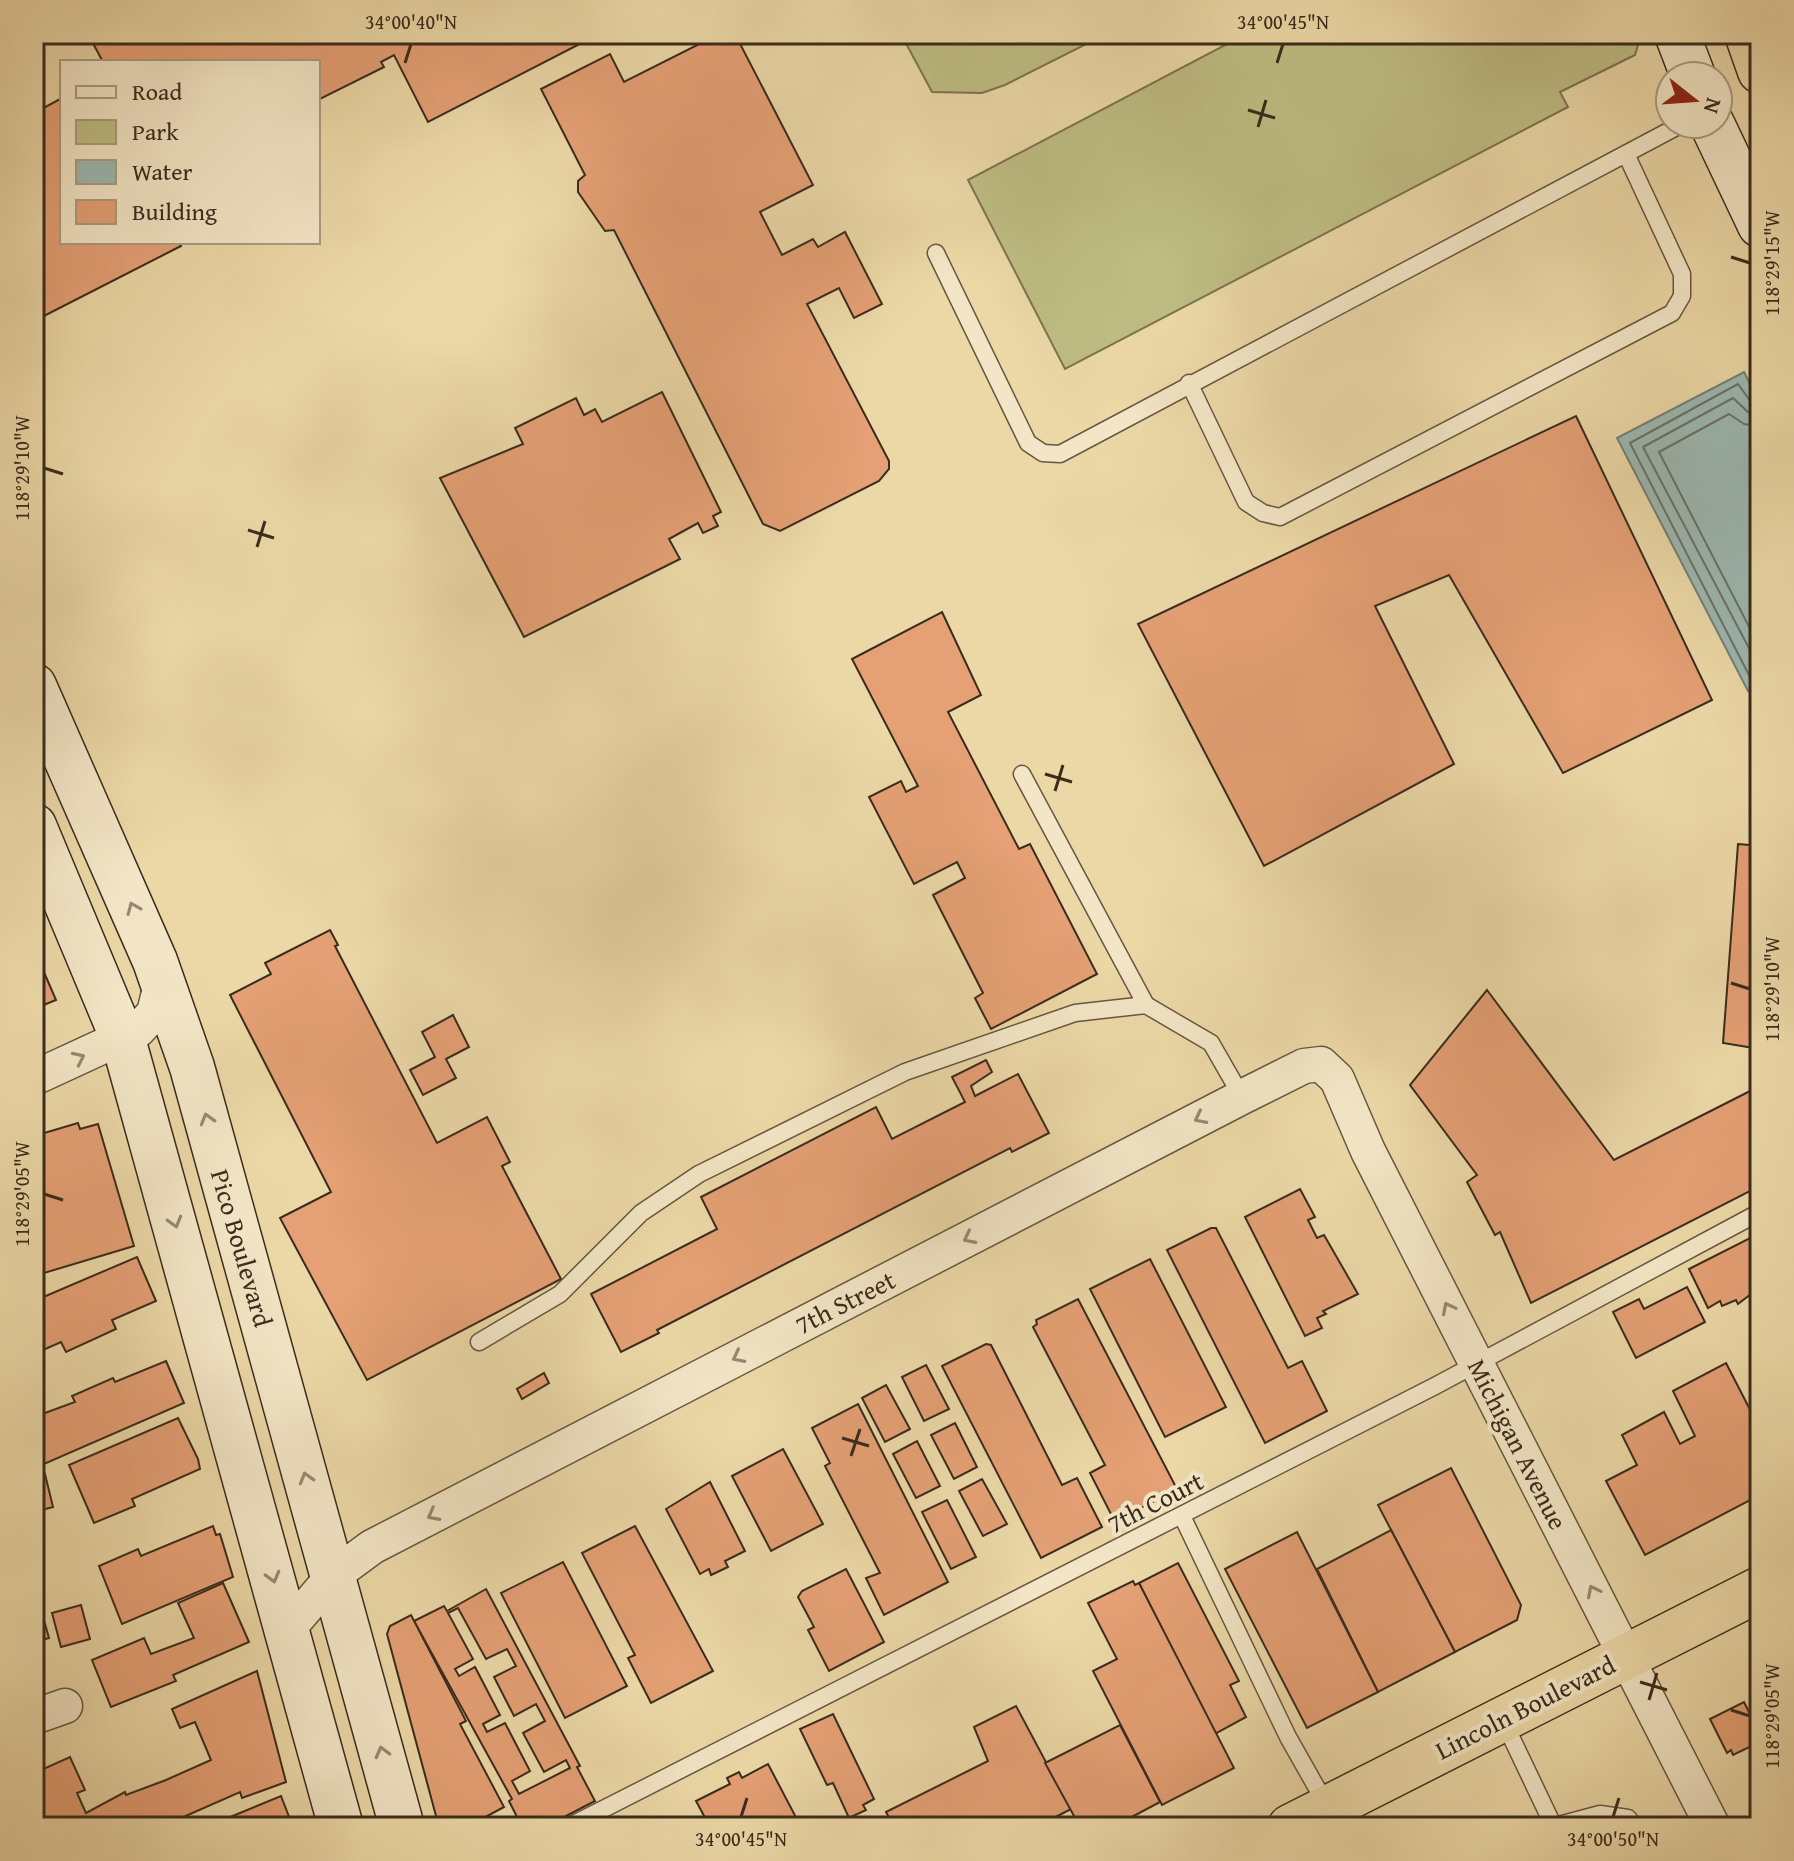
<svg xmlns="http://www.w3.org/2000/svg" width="1794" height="1861" viewBox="0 0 1794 1861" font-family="'Gentium Book Plus',serif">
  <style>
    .green { fill: #bebd83; stroke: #7c7450; stroke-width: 2 }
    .water { fill: #9cb8b1; stroke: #758076; stroke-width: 2 }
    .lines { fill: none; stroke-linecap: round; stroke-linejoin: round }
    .shore { stroke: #6b7267; stroke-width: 2 }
    .building { fill: #e5a075; stroke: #3a2c1d; stroke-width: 2; fill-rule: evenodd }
    .lane-casing { stroke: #665740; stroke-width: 19 }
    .street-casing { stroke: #665740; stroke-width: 37 }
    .secondary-casing { stroke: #3a2c1d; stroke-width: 47 }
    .highway-casing { stroke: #3a2c1d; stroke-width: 47 }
    .lane { stroke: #f3e6c6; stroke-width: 16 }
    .street { stroke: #f3e6c6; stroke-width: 34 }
    .secondary { stroke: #f3e6c6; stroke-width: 44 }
    .highway { stroke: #ecd8a7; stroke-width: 44 }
    .oneway { stroke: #968972 }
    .ticks { fill: none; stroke: #3a2c1d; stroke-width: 3 }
    .labels { text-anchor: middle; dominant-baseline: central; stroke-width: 8; stroke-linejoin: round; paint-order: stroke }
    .street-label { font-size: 26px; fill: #3a2c1d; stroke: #f3e6c6 }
    .neatline { fill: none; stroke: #3a2c1d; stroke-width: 3 }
    .ticks-label { font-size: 20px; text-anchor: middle; fill: #3a2c1d }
  </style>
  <rect width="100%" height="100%" fill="#ecd8a7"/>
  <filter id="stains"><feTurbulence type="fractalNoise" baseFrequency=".0025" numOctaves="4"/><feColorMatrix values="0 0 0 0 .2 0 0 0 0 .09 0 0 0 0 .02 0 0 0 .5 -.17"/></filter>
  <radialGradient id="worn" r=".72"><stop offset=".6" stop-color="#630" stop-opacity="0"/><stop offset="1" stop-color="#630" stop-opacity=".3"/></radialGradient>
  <g class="green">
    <path d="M901,34h205l-101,51 -23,8 -50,-1z"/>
    <path d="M1246,34h389l4,8 -4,13 -75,37 8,15 -503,262 -97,-189z"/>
  </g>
  <path class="water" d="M1744,372l16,31v282l-12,6 -131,-253z"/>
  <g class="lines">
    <g class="shore">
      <path d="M1760,405l-9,-3 -13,-18 -108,59 120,234 10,2"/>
      <path d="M1760,415l-12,-3 -15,-14 -90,49 117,222"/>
      <path d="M1760,427l-16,-3 -15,-10 -70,38 101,196"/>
    </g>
  </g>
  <g class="building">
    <path d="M88,34h511l-171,88 -34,-67 -13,7 3,5 -66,33v-38h-215z"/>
    <path d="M719,34h16l78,151 -53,27 22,43 31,-16 5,8 27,-15 37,72 -28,14 -15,-30 -32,16 82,157v8l-10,12 -99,50 -17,-7 -149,-294 -9,1 -27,-39v-11l7,-6 -44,-86 69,-35 14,28z"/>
    <path d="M62,98v144h117l2,4 -147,75v-208z"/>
    <path d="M662,392l59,120 -8,4 5,10 -15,7 -5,-10 -29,16 11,20 -156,78 -84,-159 83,-34 -8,-16 61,-30 8,17 11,-6 7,13z"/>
    <path d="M1576,416l136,284 -149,73 -114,-198 -74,31 79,158 -190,102 -126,-242z"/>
    <path d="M942,612l39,83 -33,17 71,137 11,-5 67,130 -106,55 -16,-31 8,-5 -50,-98 32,-17 -8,-16 -43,22 -45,-87 32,-16 5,11 12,-6 -66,-127z"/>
    <path d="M1738,844l22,2v203l-37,-6z"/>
    <path d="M330,930l8,15 -3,1 102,197 50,-26 23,45 -8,4 59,113 -194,101 -87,-162 51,-26 -101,-197 41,-21 -6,-11z"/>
    <path d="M34,949l22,51 -22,9z"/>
    <path d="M1487,990l127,170 146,-74v100l-229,117 -31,-71 -5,3 -28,-53 10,-7 -67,-90z"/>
    <path d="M453,1015l16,32 -23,12 10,19 -33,17 -13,-25 25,-13 -13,-25z"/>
    <path d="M986,1060l6,12 -21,14 4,10 43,-22 31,59 -37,19 -2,-4 -353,182 2,3 -38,19 -30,-58 126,-65 -16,-32 175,-90 16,32 73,-37 -13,-25z"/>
    <path d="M78,1123l2,6 18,-5 36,122 -100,30v-140z"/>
    <path d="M1300,1189l15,28 -7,3 9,18 7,-3 34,59 -35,17 3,3 -9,4 5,10 -17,8 -60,-119z"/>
    <path d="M1211,1228h5l72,140 14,-7 25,50 -62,32 -98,-193z"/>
    <path d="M1754,1236l6,13v38l-22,17 -2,-4 -14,6 -2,-5 -12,7 -19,-39z"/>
    <path d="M137,1257l19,44 -44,19 4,9 -50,23 -5,-10 -27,12v-53z"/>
    <path d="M1150,1259l76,148 -61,30 -75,-148z"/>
    <path d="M1687,1287l18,35 -69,36 -23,-46 26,-13 5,10z"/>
    <path d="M1078,1299l99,190 -62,33 -25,-49 15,-8 -72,-138 4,-3 -1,-4z"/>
    <path d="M986,1344l5,1 71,140 15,-7 25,49 -61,31 -99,-192z"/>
    <path d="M166,1361l18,42 -140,61 -10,-23v-24l41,-15 -3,-6 41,-18 2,4z"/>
    <path d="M1726,1363l34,66v66l-115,60 -39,-74 31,-16 -15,-30 42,-23 16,32 15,-8 -22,-45z"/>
    <path d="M926,1365l23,44 -25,12 -22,-44z"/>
    <path d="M544,1373l5,10 -27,16 -5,-10z"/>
    <path d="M886,1385l24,44 -25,13 -23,-44z"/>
    <path d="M858,1404l90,178 -64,33 -18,-37 14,-5 -55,-107 5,-3 -18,-35z"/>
    <path d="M178,1418l20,41 2,10 -68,30 3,7 -41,17 -25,-58z"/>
    <path d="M955,1423l22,44 -23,12 -23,-44z"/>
    <path d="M917,1441l23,45 -24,12 -23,-44z"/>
    <path d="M783,1449l40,75 -52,27 -39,-75z"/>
    <path d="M1451,1468l70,137 -4,15 -62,32 -77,-147z"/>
    <path d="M45,1474l8,33 -19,5v-36z"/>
    <path d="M982,1479l25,45 -24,12 -24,-45z"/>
    <path d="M710,1482l35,69 -20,10 3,6 -17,8 -2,-6 -9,5 -34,-65z"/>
    <path d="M947,1500l29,57 -25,12 -29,-57z"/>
    <path d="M213,1526l3,9 4,-1 13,43 -111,47 -23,-58 39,-17 3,7z"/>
    <path d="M635,1526l78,145 -62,32 -23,-45 7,-3 -53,-102z"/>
    <path d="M1391,1530l64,122 -77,40 -61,-123z"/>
    <path d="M1297,1532l81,160 -71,36 -82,-159z"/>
    <path d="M563,1562l64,124 -62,32 -64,-125z"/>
    <path d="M1178,1563l61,118 -9,4 16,32 -31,17 -76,-151z"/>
    <path d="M846,1569l38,73 -55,29 -21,-41 6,-3 -16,-30 4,-6z"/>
    <path d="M1133,1581l2,4 4,-2 95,185 -72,37 -69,-134 24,-12 -29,-56z"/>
    <path d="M223,1583l26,59 -76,33 3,6 -65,26 -19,-47 52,-22 7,16 43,-16 -16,-35z"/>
    <path d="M34,1585l15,53 -15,4z"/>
    <path d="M486,1589l94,177 -3,1 18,34 -50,26h-23l-13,-26 3,-2 -98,-178 30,-15 3,5zM458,1608l28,51 21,-10 9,17 -22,11 20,39 22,-12 9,17 -22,12 21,39 22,-12 4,8 -51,26 -7,-13 18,-10 -25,-48 -18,9 -4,-8 17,-9 -25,-48 -16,9 -4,-7 18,-10 -25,-46z"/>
    <path d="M81,1605l9,34 -29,8 -9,-34z"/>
    <path d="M411,1615l55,106 -6,3 44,83 -37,20h-28l-52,-193 3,-8z"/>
    <path d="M257,1671l29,111 -44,16 -2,-6 -59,26 3,7 -5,2h-145v-63l5,7 31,-14 15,33 -8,3 9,20 39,-21 1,3 40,-15 45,-20 -16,-38 -15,6 -8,-19z"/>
    <path d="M1744,1702l7,14 9,-5v31l-27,13 -2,-5 -4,3 -17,-34z"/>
    <path d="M1016,1706l55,103 -27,14 2,4h-152l-8,-15 102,-51 -14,-34z"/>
    <path d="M833,1714l41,85 -11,6 3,5 -17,8 -16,-35 -6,2 -27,-56z"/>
    <path d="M1120,1725l40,77 -47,25h-33l-35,-64z"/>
    <path d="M768,1764l33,63h-91l-14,-26 34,-17 -3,-6 12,-6 3,6z"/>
    <path d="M281,1796l12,31h-87z"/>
  </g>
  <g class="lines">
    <defs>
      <g id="lane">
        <path d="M936,253l92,190 15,10 17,1 622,-330"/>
        <path d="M1189,383l57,119 17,11 17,4 392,-204 10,-17v-22l-56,-120"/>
        <path d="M1022,774l124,231"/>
        <path d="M479,1342l81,-48 81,-81 58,-39 206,-102 170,-59 71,-8 65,38 31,54"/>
        <path d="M1182,1516l106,221 39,69"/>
        <path d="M1503,1720l51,107"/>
        <path d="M1555,1826l45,-12 28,4 7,9"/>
        <path d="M568,1827l867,-441 325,-174"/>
      </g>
      <g id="street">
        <path d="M34,1078l104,-48 16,-17 8,-33"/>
        <path d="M287,1630l47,-55 38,-28 870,-450 62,-31 17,-2 16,15 31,72 345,676"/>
        <path d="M34,1717l31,-11"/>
      </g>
      <g id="secondary">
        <path d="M1677,34l16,42"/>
        <path d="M1712,124l48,101"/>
        <path d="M34,686l121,275 37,106 210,760"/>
        <path d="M34,826l89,213 218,788"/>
      </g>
      <g id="highway">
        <path d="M1747,34l13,37"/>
        <path d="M1290,1827l470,-238"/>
      </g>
    </defs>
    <use href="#lane" class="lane-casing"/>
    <use href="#street" class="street-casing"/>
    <use href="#secondary" class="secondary-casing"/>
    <use href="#highway" class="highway-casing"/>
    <use href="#lane" class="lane"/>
    <use href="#street" class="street"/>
    <use href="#secondary" class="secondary"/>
    <use href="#highway" class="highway"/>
  </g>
  <defs><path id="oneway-chevron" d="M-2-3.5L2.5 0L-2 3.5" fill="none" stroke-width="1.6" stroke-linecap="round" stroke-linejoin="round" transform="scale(2)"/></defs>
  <g class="oneway">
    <use href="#oneway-chevron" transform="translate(133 908) rotate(-113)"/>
    <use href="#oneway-chevron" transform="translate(79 1058) rotate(-25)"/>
    <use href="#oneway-chevron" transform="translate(1200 1118) rotate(153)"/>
    <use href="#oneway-chevron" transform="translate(207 1119) rotate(-106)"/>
    <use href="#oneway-chevron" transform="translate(175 1222) rotate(74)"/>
    <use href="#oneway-chevron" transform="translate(969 1238) rotate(153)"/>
    <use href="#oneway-chevron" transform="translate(1448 1308) rotate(-117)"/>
    <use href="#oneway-chevron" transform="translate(738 1357) rotate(153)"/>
    <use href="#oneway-chevron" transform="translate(306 1478) rotate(-106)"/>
    <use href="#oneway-chevron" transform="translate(433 1515) rotate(152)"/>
    <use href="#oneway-chevron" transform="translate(273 1577) rotate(75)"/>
    <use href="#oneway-chevron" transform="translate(1593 1591) rotate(-117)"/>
    <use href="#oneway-chevron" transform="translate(382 1752) rotate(-105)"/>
  </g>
  <path class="ticks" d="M405,63l6,-19M1277,63l6,-19M1248,110l27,8M1258,127l8,-27M1731,257l19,6M44,468l19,6M248,530l26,8M257,547l8,-26M1045,774l27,8M1055,791l8,-26M1731,983l19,6M44,1194l19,6M842,1438l27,8M851,1456l9,-27M1640,1682l27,8M1649,1700l8,-27M1731,1710l19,6M741,1817l6,-19M1613,1817l6,-19"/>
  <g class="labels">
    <g class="street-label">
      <text transform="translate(242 1248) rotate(74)">Pico Boulevard</text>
      <text transform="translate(845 1302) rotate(-27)">7th Street</text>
      <text transform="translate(1518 1444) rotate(63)">Michigan Avenue</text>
      <text transform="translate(1155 1502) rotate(-27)">7th Court</text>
      <text transform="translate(1525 1707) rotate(-27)">Lincoln Boulevard</text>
    </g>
  </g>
  <rect width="1794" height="1861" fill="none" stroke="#ecd8a7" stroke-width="88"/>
  <rect x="60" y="60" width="260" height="184" fill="#f3e6c6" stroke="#a99c82" stroke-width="2"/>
  <rect x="76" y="86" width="40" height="12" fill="#f3e6c6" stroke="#a99c82" stroke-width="2"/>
  <text x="132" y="100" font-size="24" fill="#3a2c1d">Road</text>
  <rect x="76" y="120" width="40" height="24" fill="#bebd83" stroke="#a99c82" stroke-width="2"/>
  <text x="132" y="140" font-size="24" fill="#3a2c1d">Park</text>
  <rect x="76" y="160" width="40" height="24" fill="#9cb8b1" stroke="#a99c82" stroke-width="2"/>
  <text x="132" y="180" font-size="24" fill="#3a2c1d">Water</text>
  <rect x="76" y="200" width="40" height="24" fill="#e5a075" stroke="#a99c82" stroke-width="2"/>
  <text x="132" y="220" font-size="24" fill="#3a2c1d">Building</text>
  <g transform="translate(1694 100) rotate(107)"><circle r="38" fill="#f3e6c6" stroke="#a99c82" stroke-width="2"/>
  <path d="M0-6L14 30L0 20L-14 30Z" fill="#8f2418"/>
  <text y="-12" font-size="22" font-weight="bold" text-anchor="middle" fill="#3a2c1d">N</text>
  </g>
  <rect x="44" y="44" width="1706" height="1773" class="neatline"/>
  <g class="ticks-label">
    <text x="411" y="29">34°00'40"N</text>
    <text x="1283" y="29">34°00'45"N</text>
    <text transform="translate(1772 263) rotate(-90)" y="7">118°29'15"W</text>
    <text transform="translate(22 468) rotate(-90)" y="7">118°29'10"W</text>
    <text transform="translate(1772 989) rotate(-90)" y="7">118°29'10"W</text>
    <text transform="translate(22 1194) rotate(-90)" y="7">118°29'05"W</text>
    <text transform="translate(1772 1716) rotate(-90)" y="7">118°29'05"W</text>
    <text x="741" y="1846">34°00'45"N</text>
    <text x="1613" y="1846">34°00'50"N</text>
  </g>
  <rect width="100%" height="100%" filter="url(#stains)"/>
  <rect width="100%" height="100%" fill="url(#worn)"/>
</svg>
